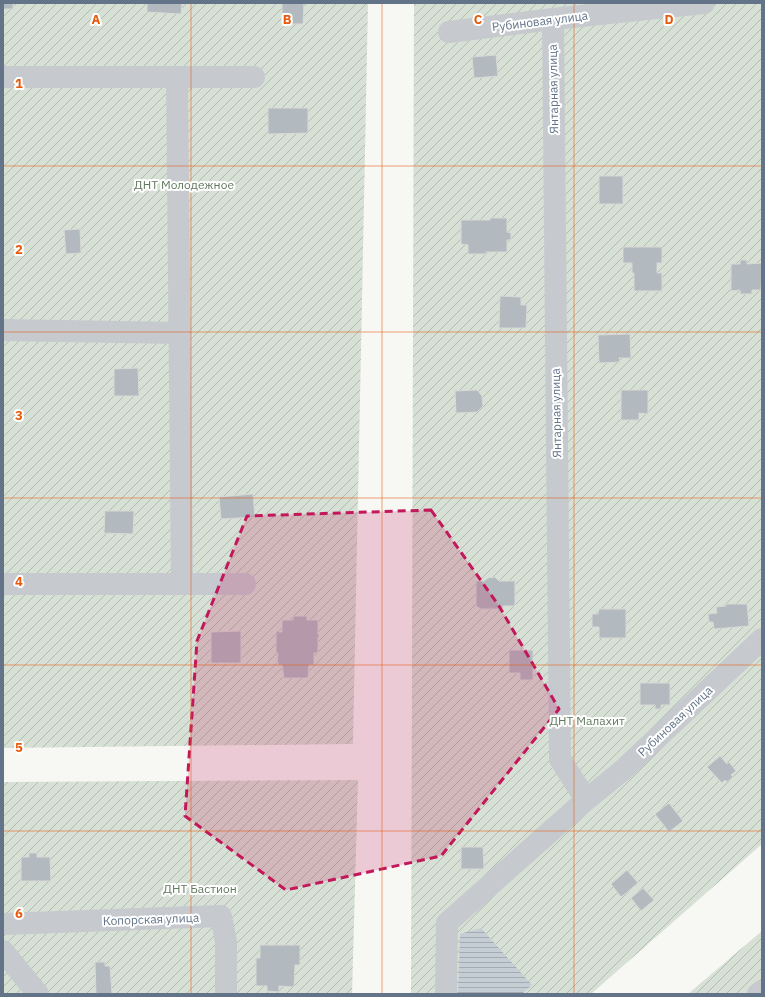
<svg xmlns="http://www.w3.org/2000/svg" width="765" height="997" viewBox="0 0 765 997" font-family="'IBM Plex Sans',sans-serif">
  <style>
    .garden { fill: url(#garden-furrows) }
    .water { fill: url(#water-rules) }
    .building { fill: #b2b9bf; stroke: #d8d9d6 }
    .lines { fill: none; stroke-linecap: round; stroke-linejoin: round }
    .minor { stroke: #c6cace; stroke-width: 22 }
    .marked { fill: #c2185b; fill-opacity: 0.2; stroke: #c2185b; stroke-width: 3; stroke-dasharray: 8 5; stroke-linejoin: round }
    .grid { fill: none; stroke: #e8590c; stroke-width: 1; stroke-opacity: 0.55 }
    .labels { text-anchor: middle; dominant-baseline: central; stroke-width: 4; stroke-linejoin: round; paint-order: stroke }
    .street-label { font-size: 12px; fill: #637488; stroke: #fff }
    .park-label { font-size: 12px; fill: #62795f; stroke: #fff }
    .grid-label { font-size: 13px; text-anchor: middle; font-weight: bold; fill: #e8590c; stroke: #fff; stroke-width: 4; stroke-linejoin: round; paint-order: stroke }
  </style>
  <defs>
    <pattern id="garden-furrows" width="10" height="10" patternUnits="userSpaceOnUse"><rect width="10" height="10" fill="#d7e0d4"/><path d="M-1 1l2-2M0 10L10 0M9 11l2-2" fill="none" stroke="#b2bab2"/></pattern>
    <pattern id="water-rules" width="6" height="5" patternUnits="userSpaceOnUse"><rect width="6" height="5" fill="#c4ced4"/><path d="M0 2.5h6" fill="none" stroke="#a3acb2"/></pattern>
  </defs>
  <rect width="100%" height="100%" fill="#f7f7f4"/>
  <g class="garden">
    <path d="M3,3h365l-15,741 -350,4z"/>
    <path d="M414,3h348v841l-171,150h-180z"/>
    <path d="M358,780l-6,214h-349v-212z"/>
    <path d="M762,931v63h-74z"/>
  </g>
  <path class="water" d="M481,928l51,57 -10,9h-64l2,-60z"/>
  <g class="building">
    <rect x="3" y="3" width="10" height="6"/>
    <path d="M147,3h35l-1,11 -34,-2z"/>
    <path d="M282,3h22l-1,21h-21z"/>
    <path d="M496,55l2,21 -24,2 -2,-21z"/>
    <path d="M268,108h40v25l-40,1z"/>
    <rect x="599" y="176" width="24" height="28"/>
    <path d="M490,218h17v14l4,1v7h-4v12h-21v2h-18v-9l-7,-1v-24h29z"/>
    <path d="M80,229l1,24 -15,1 -2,-24z"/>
    <path d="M623,247h39v16h-5v10h5v18h-28v-18h-2v-10h-9z"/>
    <path d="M740,260h7v4l15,-1 -1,27h-9v4h-12v-4l-9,1v-27h9z"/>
    <path d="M500,296l21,1v8h6l-1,23h-27z"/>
    <path d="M630,334l1,24h-12l1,4 -21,1 -1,-28z"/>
    <path d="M138,368l1,28h-25v-27z"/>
    <path d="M477,390l5,6 1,10 -6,6 -21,1 -1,-22z"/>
    <path d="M621,390h27v24l-9,-1v7h-18z"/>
    <path d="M253,494l2,23 -34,2 -2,-22z"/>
    <path d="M105,511h29l-1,23 -29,-1z"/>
    <path d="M495,577l4,4h16v25h-12v3h-22l-5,-3v-25h8l4,-3z"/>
    <path d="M726,604h21l2,22 -35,3 -1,-7h-4l-1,-8 9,-1 -1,-6 10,-1z"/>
    <path d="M599,609h27v29h-27v-11h-7v-13h6z"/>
    <path d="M293,616h14v4h11v14h1v4l-1,-1v16h-4v12h-5l-1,13h-24l-2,-13h-4v-3h-1l1,-7 -1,-2h1l-2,-1v-20l3,-2v2h3v-12h11z"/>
    <path d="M241,631v32h-30v-31z"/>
    <path d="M509,650h24v30h-13v-7h-11z"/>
    <path d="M640,683h30v22h-9v4h-6v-4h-15z"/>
    <path d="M720,756l7,8 2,-2 7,9 -5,4 2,2 -6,5 -2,-2 -3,3 -15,-16z"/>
    <path d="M669,803l14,18 -14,11 -14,-18z"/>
    <path d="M461,847h22l1,22h-23z"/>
    <path d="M29,853h8v4h13l1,24h-30v-24h8z"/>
    <path d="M627,870l11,13 -17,14 -10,-13z"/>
    <path d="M643,888l11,12 -13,11 -10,-13z"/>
    <path d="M260,945h40v20h-5l-1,22 -15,-1v6l-12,-1v-5h-11v-28h4z"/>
    <path d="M95,962h10v4h5l2,28h-16z"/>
  </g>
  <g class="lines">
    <g class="minor">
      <path d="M553,19l7,740 26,41"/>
      <path d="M449,32l104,-13 151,-16"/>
      <path d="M3,77h251"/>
      <path d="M177,77l5,507"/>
      <path d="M3,330l177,3"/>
      <path d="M3,584h242"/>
      <path d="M3,924l218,-8 5,26v52"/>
      <path d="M3,951l35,43"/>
      <path d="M446,994l1,-71 139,-123 37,-30 139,-131"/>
      <path d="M758,994l4,-3"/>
    </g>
  </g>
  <path class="marked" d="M431,510l68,96 60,103 -118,147 -155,34 -101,-74 12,-175 50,-125z"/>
  <path class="grid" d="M191,3v991M382,3v991M574,3v991M3,166h759M3,332h759M3,498h759M3,665h759M3,831h759"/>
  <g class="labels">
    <g class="street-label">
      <text transform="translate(540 21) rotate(-7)">Рубиновая улица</text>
      <text transform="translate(553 89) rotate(-91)">Янтарная улица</text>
      <text transform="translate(556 413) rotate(-91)">Янтарная улица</text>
      <text transform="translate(675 721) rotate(-43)">Рубиновая улица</text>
      <text transform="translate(151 919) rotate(-2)">Копорская улица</text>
    </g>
    <g class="park-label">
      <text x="184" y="184">ДНТ Молодежное</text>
      <text x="587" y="720">ДНТ Малахит</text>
      <text x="200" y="888">ДНТ Бастион</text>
    </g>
  </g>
  <g class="grid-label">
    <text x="96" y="24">A</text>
    <text x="287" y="24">B</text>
    <text x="478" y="24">C</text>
    <text x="669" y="24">D</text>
    <text x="19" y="88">1</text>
    <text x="19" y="254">2</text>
    <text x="19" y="420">3</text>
    <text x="19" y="586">4</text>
    <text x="19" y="752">5</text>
    <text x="19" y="918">6</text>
  </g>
  <rect width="765" height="997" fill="none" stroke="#637488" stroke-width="8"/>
</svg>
